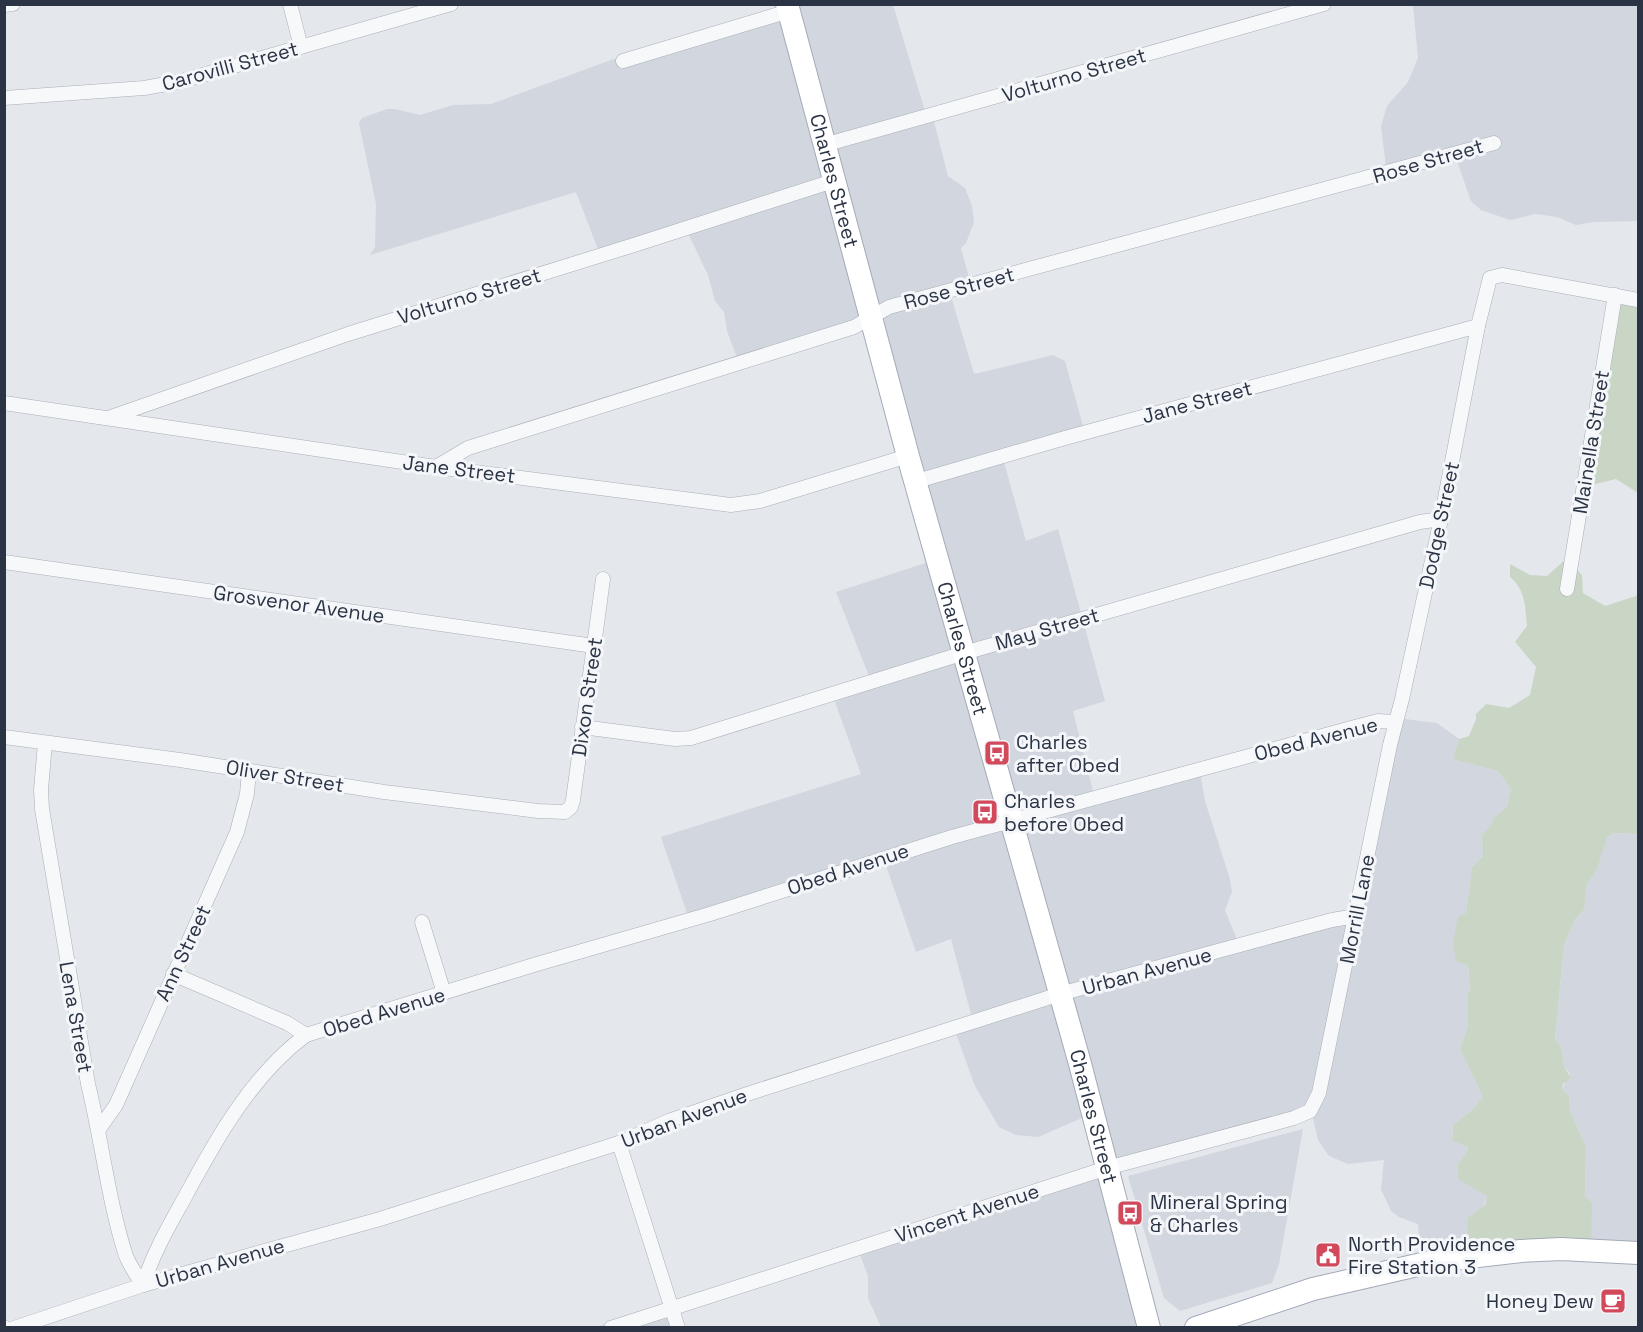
<svg xmlns="http://www.w3.org/2000/svg" width="1643" height="1332" viewBox="0 0 1643 1332" font-family="'Space Grotesk',sans-serif">
  <style>
    .built { fill: #d2d6de }
    .green { fill: #c9d6c5 }
    .lines { fill: none; stroke-linecap: round; stroke-linejoin: round }
    .minor-casing { stroke: #a9aeb7; stroke-width: 15 }
    .primary-casing { stroke: #a3abb8; stroke-width: 24 }
    .minor { stroke: #f7f8fa; stroke-width: 14 }
    .primary { stroke: #fff; stroke-width: 22 }
    .labels { text-anchor: middle; dominant-baseline: central; stroke-width: 6; stroke-linejoin: round; paint-order: stroke }
    .street-label { font-size: 20px; fill: #2b3445; stroke: #f4f6f9 }
    .poi-label { font-size: 20px; fill: #2b3445; stroke: #f4f6f9; text-anchor: start }
  </style>
  <rect width="100%" height="100%" fill="#e4e7ec"/>
  <g class="built">
    <path d="M786,5h107l32,106 7,3 16,62 17,12 7,18 2,16 -8,21 -5,5 10,37 -20,11 23,78 79,-19 12,6 18,65 -81,29 24,86 32,-12 47,172 -32,10 20,80 4,2 102,-27 6,35 25,78 2,13 -7,18 13,32 114,-33 44,-191 41,5 22,16 -5,20 44,12 13,18 -4,18 -14,11 -2,7 -9,10 1,21 -11,11 -6,46 -10,48 12,3 2,29 -2,1v32l-8,23 23,48 -12,14 -18,14 -1,14 15,8 1,5 -10,12 29,32 -20,57 -46,6 -3,-35 -19,-7 -8,-6 -10,-22 3,-29 -36,4 -19,-8 -11,-16 -7,-31 -193,55 33,163h-270l-13,-29v-22l-12,-32 249,-76 -16,-53 -51,22 -22,-2 -17,-8 -24,-41 -21,-58 18,-10 -21,-79 -35,13 -34,-98 -192,60 -3,-1 -26,-76 200,-63 -26,-72 37,-15 -5,-16 -31,-79 102,-33 -67,-239 -134,38 -10,-27 -3,-19 -9,-11 -7,-26 -23,-48 -86,25 -23,-60 -206,63 5,-8 1,-43 -17,-81 3,-5 25,-9h8l25,6 33,-10 38,-1 142,-52 149,-43z"/>
    <path d="M1413,5h225v216l-44,1 -18,3 -19,-8 -22,-3 -25,6 -29,-10 -10,-9 -17,-48 -68,14 -5,-41 6,-20 21,-24 10,-24z"/>
    <path d="M1613,833l25,1v413l-47,-1 -6,-50 1,-49 -16,-36 -1,-15 -7,-7 8,-15 -6,-7 -3,-21 -6,-5 9,-96 11,-26 9,-9 3,-26 10,-14 9,-33z"/>
    <path d="M1303,1129l-24,135 -7,19 -92,28 -16,-13 -36,-122z"/>
    <path d="M670,1304l9,24h-86z"/>
  </g>
  <g class="green">
    <path d="M1617,301l21,6v201v-15l-22,-14 -37,9z"/>
    <path d="M1566,559l16,16 1,18 22,13 31,-10 2,-3v241l-25,-1 -6,4 -10,33 -10,14 -3,26 -9,9 -11,26 -9,95 6,6 3,21 7,11 -8,6 -1,5 7,7 1,15 16,36 -1,49 7,7 -1,43 -124,7 1,-35 17,-13 2,-9 -29,-17v-15l10,-13 -1,-4 -15,-7 1,-15 18,-14 12,-14 -23,-48 8,-23v-33h2l-2,-28 -12,-4 -3,-19 5,-25 8,-4 6,-46 11,-11 -1,-21 9,-10 2,-7 14,-11 4,-18 -13,-18 -45,-12 6,-20 10,-3 7,-17v-5l10,-10 23,4 21,-13 6,-28 -21,-25 12,-16c-2,-19 -1,-36 -17,-49v-13l20,11 17,1z"/>
  </g>
  <g class="lines">
    <defs>
      <g id="minor">
        <path d="M290,4l11,43"/>
        <path d="M4,5l9,-1"/>
        <path d="M623,61l166,-50 3,-6"/>
        <path d="M4,98l140,-10 34,-6 273,-78"/>
        <path d="M824,145l500,-141"/>
        <path d="M4,403l432,64 295,38 29,-4 148,-45"/>
        <path d="M108,418l240,-84 286,-89 199,-64"/>
        <path d="M436,467l32,-19 386,-121 35,-20 605,-164"/>
        <path d="M917,481l148,-43 413,-112"/>
        <path d="M4,562l590,84"/>
        <path d="M1567,589l48,-294"/>
        <path d="M582,727l93,12 16,-1 273,-85 456,-131 21,-3"/>
        <path d="M4,737l176,23 204,32 154,19 27,1 6,-5 2,-7 30,-221"/>
        <path d="M45,743l-4,47 1,19 46,275c14,57 20,116 38,172 4,10 11,20 17,29"/>
        <path d="M422,922l22,71"/>
        <path d="M173,974l114,49 19,12"/>
        <path d="M99,1129l17,-24 121,-273 10,-38 2,-23"/>
        <path d="M619,1143l59,185"/>
        <path d="M143,1285c10,-32 26,-59 42,-88 31,-58 67,-122 121,-162l231,-71 173,-50 242,-77 403,-110 23,-6 17,1"/>
        <path d="M4,1327l1,1"/>
        <path d="M14,1328l129,-43 237,-66 239,-76 52,-23 73,-25 316,-101 272,-74 24,-4"/>
        <path d="M611,1328l496,-160 187,-50 16,-7 9,-18 71,-348 12,-46 39,-180 37,-193 12,-48 12,-3 136,25"/>
      </g>
      <g id="primary">
        <path id="s1" d="M787,4l121,452 171,604 70,268"/>
        <path d="M1196,1328l117,-39 122,-28 86,-10 40,-2 77,4"/>
      </g>
    </defs>
    <use href="#minor" class="minor-casing"/>
    <use href="#primary" class="primary-casing"/>
    <use href="#minor" class="minor"/>
    <use href="#primary" class="primary"/>
  </g>
  <defs>
    <symbol id="bus-square" viewBox="-11 -11 22 22"><rect x="-9" y="-9" width="18" height="18" rx="4" fill="#d1495b" stroke="#f4f6f9"/><path d="M-5-6H5V4H4V6H2V4H-2V6H-4V4H-5ZM-3.5-4V0h7V-4ZM-3.5 1.2v1.5H-2V1.2ZM2 1.2v1.5H3.5V1.2Z" fill="#fff"/></symbol>
    <symbol id="civic-square" viewBox="-11 -11 22 22"><rect x="-9" y="-9" width="18" height="18" rx="4" fill="#d1495b" stroke="#f4f6f9"/><path d="M-.6-6.5H3V-4.5H.6V-3L4-1V1h2V6H-6V1h2V-1L-.6-3ZM-1.2 2.5V6h2.4V2.5Z" fill="#fff"/></symbol>
    <symbol id="cafe-square" viewBox="-11 -11 22 22"><rect x="-9" y="-9" width="18" height="18" rx="4" fill="#d1495b" stroke="#f4f6f9"/><path d="M-5.5-4.5H6V0H3Q3 3.5 0 3.5H-2.5Q-5.5 3.5-5.5 0ZM3-3.2v2h1.7v-2ZM-6 4.5H4V6H-6Z" fill="#fff"/></symbol>
  </defs>
  <g fill-rule="evenodd">
    <use href="#bus-square" x="982" y="738" width="30" height="30"/>
    <use href="#bus-square" x="970" y="797" width="30" height="30"/>
    <use href="#bus-square" x="1115" y="1198" width="30" height="30"/>
    <use href="#civic-square" x="1313" y="1240" width="30" height="30"/>
    <use href="#cafe-square" x="1598" y="1286" width="30" height="30"/>
  </g>
  <g class="labels">
    <g class="street-label">
      <text transform="translate(230 66) rotate(-15)">Carovilli Street</text>
      <text transform="translate(1074 75) rotate(-16)">Volturno Street</text>
      <text transform="translate(1428 161) rotate(-16)">Rose Street</text>
      <text stroke="none"><textPath href="#s1" startOffset="183">Charles Street</textPath></text>
      <text transform="translate(959 288) rotate(-15)">Rose Street</text>
      <text transform="translate(469 296) rotate(-17)">Volturno Street</text>
      <text transform="translate(1197 402) rotate(-15)">Jane Street</text>
      <text transform="translate(1591 442) rotate(-81)">Mainella Street</text>
      <text transform="translate(459 469) rotate(7)">Jane Street</text>
      <text transform="translate(1439 525) rotate(-78)">Dodge Street</text>
      <text transform="translate(299 604) rotate(8)">Grosvenor Avenue</text>
      <text transform="translate(1047 629) rotate(-16)">May Street</text>
      <text stroke="none"><textPath href="#s1" startOffset="668">Charles Street</textPath></text>
      <text transform="translate(587 697) rotate(-82)">Dixon Street</text>
      <text transform="translate(1316 739) rotate(-14)">Obed Avenue</text>
      <text transform="translate(285 776) rotate(9)">Oliver Street</text>
      <text transform="translate(848 869) rotate(-18)">Obed Avenue</text>
      <text transform="translate(1357 909) rotate(-79)">Morrill Lane</text>
      <text transform="translate(183 953) rotate(-65)">Ann Street</text>
      <text transform="translate(1147 971) rotate(-15)">Urban Avenue</text>
      <text transform="translate(384 1012) rotate(-17)">Obed Avenue</text>
      <text transform="translate(76 1017) rotate(80)">Lena Street</text>
      <text stroke="none"><textPath href="#s1" startOffset="1154">Charles Street</textPath></text>
      <text transform="translate(684 1118) rotate(-21)">Urban Avenue</text>
      <text transform="translate(967 1213) rotate(-18)">Vincent Avenue</text>
      <text transform="translate(220 1263) rotate(-16)">Urban Avenue</text>
    </g>
    <g class="poi-label">
      <text x="1016" y="742">Charles<tspan x="1016" dy="23">after Obed</tspan></text>
      <text x="1004" y="801">Charles<tspan x="1004" dy="23">before Obed</tspan></text>
      <text x="1150" y="1202">Mineral Spring<tspan x="1150" dy="23">&amp; Charles</tspan></text>
      <text x="1348" y="1244">North Providence<tspan x="1348" dy="23">Fire Station 3</tspan></text>
      <text x="1594" y="1301" text-anchor="end">Honey Dew</text>
    </g>
  </g>
  <rect width="1643" height="1332" fill="none" stroke="#2b3445" stroke-width="12"/>
</svg>
